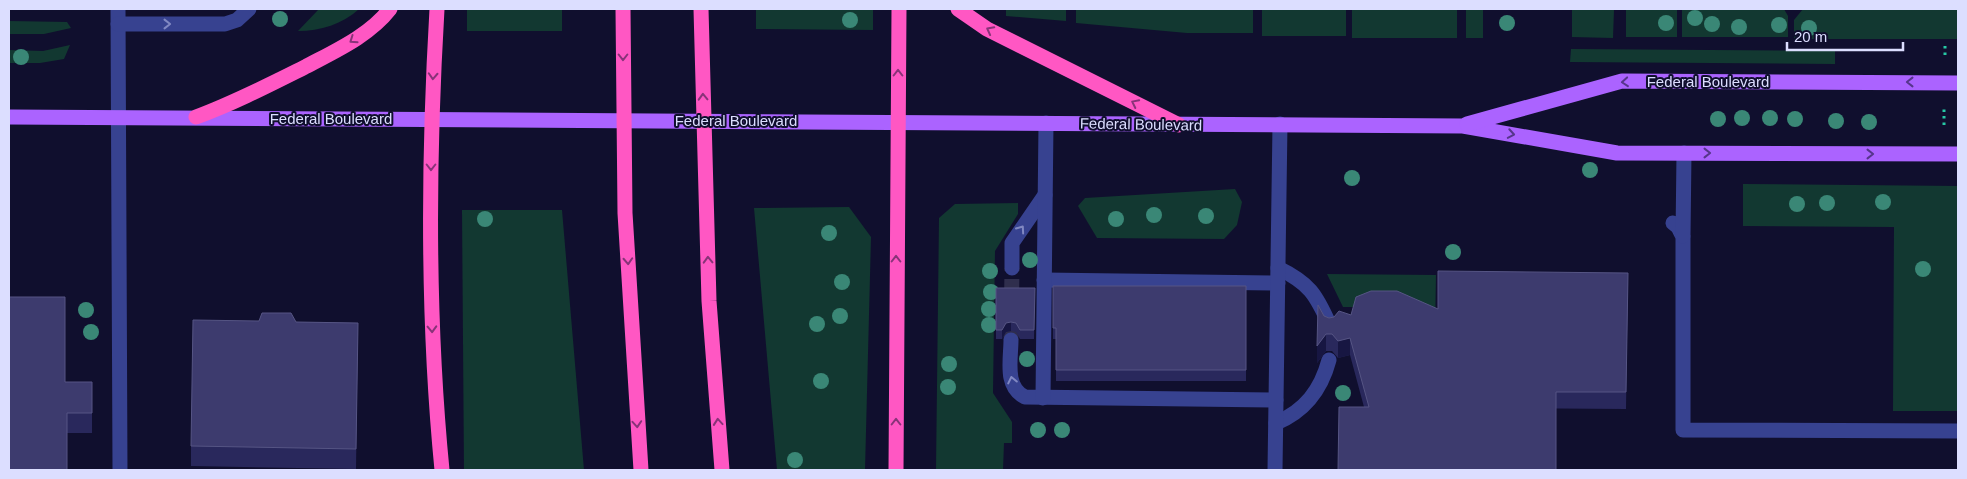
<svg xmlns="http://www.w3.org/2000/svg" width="1967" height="479" viewBox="0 0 1967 479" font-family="Arial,sans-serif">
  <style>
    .green { fill: #123831 }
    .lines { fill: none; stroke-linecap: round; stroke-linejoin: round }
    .minor-tunnel { stroke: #2f2e4d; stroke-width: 15; stroke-dasharray: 15 8; stroke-linecap: butt }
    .path { stroke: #27c8a4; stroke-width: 3; stroke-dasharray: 2.5 4; stroke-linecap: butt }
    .minor { stroke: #374290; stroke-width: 15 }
    .major { stroke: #ab63ff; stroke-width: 15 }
    .highway { stroke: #ff57c3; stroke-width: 15 }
    .tree { fill: #3a8776 }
    .wall { fill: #29285c }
    .shaded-wall { fill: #171642 }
    .building { fill: #3d3b6e; stroke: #565584 }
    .oneway { stroke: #8188c2 }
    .oneway2 { stroke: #883378 }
    .oneway3 { stroke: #56358c }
    .labels { text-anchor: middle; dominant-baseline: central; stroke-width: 4; stroke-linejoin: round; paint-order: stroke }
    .street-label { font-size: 15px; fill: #dcdeff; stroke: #100f2e }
  </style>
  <rect width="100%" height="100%" fill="#100f2e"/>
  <g class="green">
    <path d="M319,9h40c-16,15 -39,22 -61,22z"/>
    <rect x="467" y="9" width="95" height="22"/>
    <path d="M756,9h117v21l-117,-1z"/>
    <path d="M1006,9h60v12l-60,-5z"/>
    <path d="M1076,9h177v24h-66l-111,-10z"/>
    <rect x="1262" y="9" width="84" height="27"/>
    <rect x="1352" y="9" width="105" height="29"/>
    <rect x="1466" y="9" width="17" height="29"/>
    <path d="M1572,9l42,1 -1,28 -41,-1z"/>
    <rect x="1626" y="9" width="51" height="28"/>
    <path d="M1682,9h102l4,7v21h-106z"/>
    <path d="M1803,9h155v30h-164v-19z"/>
    <path d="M9,21l58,1 4,6 -27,6h-35z"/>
    <path d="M70,45l-6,14 -24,4h-31v-13l34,1z"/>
    <path d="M1571,49l264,2v13l-265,-2z"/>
    <path d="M1743,184l215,2v225h-65l1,-184 -151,-1z"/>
    <path d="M1235,189l7,13 -5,23 -13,14 -127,-1 -19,-32 7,-8z"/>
    <path d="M1018,203v11l-23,37 -2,142 19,29v21h-8l-1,27h-67l3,-252 16,-14z"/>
    <path d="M849,207l22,30 -6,233h-88l-23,-262z"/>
    <path d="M462,210h100l22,260h-120z"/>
    <path d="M1327,274l109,1 -1,56 -29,-24h-63z"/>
  </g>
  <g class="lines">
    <path class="minor-tunnel" d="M1011,340l1,-72"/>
    <g class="path">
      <path d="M1945,55v-10"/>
      <path d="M1944,125v-16"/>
    </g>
    <g class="minor">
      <path d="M118,9l2,461"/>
      <path d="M118,24h107l12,-4 12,-11"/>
      <path d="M1673,223l5,4 5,10v193l275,1"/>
      <path d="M1683,236l1,-83"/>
      <path d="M1012,268v-25l33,-48"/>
      <path d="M1278,268c31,15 38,26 52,58"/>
      <path d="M1044,280l234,3"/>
      <path d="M1011,340c0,19 -7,47 14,57l251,3"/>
      <path d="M1043,398l3,-275"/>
      <path d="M1276,423c29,-12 45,-33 53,-63"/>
      <path d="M1275,470l5,-346"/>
    </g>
    <g class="major">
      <path d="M9,117l1454,9 154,27 341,1"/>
      <path d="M1467,124l155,-43 336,2"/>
    </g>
    <g class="highway">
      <path d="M437,9c-9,153 -10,308 5,461"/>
      <path d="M623,9l2,204 16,257"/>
      <path d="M701,9l8,292 13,169"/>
      <path d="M958,9l29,20 192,96"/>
      <path d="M196,117c38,-14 73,-32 109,-50 30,-16 64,-31 85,-58"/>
      <path d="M896,470l3,-461"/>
    </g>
  </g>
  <g class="tree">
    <circle cx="1695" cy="18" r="8"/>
    <circle cx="280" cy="19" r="8"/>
    <circle cx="850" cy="20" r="8"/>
    <circle cx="1507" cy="23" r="8"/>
    <circle cx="1666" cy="23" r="8"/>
    <circle cx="1712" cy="24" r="8"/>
    <circle cx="1779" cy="25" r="8"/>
    <circle cx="1739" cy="27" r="8"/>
    <circle cx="1809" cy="28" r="8"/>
    <circle cx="21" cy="57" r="8"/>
    <circle cx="1742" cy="118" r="8"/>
    <circle cx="1770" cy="118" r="8"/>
    <circle cx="1718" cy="119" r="8"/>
    <circle cx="1795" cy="119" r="8"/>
    <circle cx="1836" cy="121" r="8"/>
    <circle cx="1869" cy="122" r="8"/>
    <circle cx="1590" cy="170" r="8"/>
    <circle cx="1352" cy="178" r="8"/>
    <circle cx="1883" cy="202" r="8"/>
    <circle cx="1827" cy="203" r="8"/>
    <circle cx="1797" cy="204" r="8"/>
    <circle cx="1154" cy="215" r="8"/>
    <circle cx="1206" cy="216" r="8"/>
    <circle cx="485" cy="219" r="8"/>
    <circle cx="1116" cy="219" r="8"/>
    <circle cx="829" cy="233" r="8"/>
    <circle cx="1453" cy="252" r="8"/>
    <circle cx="1030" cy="260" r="8"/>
    <circle cx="1923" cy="269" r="8"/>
    <circle cx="990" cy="271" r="8"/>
    <circle cx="842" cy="282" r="8"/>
    <circle cx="991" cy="292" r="8"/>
    <circle cx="989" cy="309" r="8"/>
    <circle cx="86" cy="310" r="8"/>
    <circle cx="840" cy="316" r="8"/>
    <circle cx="817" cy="324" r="8"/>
    <circle cx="989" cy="325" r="8"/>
    <circle cx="91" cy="332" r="8"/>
    <circle cx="1027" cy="359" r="8"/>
    <circle cx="949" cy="364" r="8"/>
    <circle cx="821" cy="381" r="8"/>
    <circle cx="948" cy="387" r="8"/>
    <circle cx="1343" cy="393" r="8"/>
    <circle cx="1038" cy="430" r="8"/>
    <circle cx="1062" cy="430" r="8"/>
    <circle cx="795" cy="460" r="8"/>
  </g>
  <g class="wall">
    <path d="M1628,273l-2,136 -262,-2 -14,-52 -12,3 -6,-7h-6l-9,12 7,-47 5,2 22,-3 87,-6z"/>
    <path d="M1053,286h193v95h-190v-42h-3z"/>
    <path d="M996,288h39l-1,51h-14l-4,-7 -5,-1 -5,1 -4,7h-6z"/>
    <path d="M296,322l62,1 -2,146 -165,-3v-20z"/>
    <path d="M65,382h27v51h-25z"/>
  </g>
  <g class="shaded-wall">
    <path d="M1011,322v9l-5,1 -4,7v-9l4,-7z"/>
    <path d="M1326,334v17l-9,12v-17z"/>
    <path d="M1350,338v17l-12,3v-17z"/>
  </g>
  <g class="building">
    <path d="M1438,271l190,2 -2,119h-70v78h-218l1,-63h30l-19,-69 -12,3 -6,-7h-6l-9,12 1,-41 6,11 5,2 5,-1 5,-6 12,4 5,-18 15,-6h26l41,18z"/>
    <path d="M1053,286h193v84h-190v-42h-3z"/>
    <path d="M996,288h39l-1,42h-14l-4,-7 -5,-1 -5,1 -4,7h-6z"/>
    <path d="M9,297h56v85h27v31h-25v57h-58z"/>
    <path d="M262,313h29l5,9 62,1 -2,126 -165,-3 2,-126 66,1z"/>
  </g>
  <defs><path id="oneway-chevron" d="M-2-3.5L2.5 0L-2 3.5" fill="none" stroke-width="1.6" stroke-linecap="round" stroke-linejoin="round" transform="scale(1.25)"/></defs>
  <g class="oneway">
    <use href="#oneway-chevron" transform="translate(167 24)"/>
    <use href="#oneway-chevron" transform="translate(1021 229) rotate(-55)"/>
    <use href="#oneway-chevron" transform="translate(1012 380) rotate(-102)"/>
  </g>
  <g class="oneway2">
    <use href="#oneway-chevron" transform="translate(990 30) rotate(-152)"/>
    <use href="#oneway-chevron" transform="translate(353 40) rotate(145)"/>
    <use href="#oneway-chevron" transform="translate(623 57) rotate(90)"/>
    <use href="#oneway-chevron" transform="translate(898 73) rotate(-90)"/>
    <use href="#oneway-chevron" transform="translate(433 76) rotate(93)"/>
    <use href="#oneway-chevron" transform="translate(703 97) rotate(-92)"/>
    <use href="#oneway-chevron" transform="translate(1135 103) rotate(-154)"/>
    <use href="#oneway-chevron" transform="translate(431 167) rotate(90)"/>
    <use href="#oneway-chevron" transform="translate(896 259) rotate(-90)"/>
    <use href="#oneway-chevron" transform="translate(708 260) rotate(-92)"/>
    <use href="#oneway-chevron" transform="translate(628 261) rotate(87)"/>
    <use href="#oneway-chevron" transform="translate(432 329) rotate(88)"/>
    <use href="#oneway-chevron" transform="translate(718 422) rotate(-95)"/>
    <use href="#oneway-chevron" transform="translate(896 422) rotate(-90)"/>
    <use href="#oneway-chevron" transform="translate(637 424) rotate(86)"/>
  </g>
  <g class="oneway3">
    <use href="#oneway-chevron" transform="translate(1625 82) rotate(175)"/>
    <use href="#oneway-chevron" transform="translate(1910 82) rotate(-180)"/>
    <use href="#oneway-chevron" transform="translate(1511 134) rotate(10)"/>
    <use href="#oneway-chevron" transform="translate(1707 153)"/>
    <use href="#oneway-chevron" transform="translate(1870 154)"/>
  </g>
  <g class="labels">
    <g class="street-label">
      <text x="1708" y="81">Federal Boulevard</text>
      <text x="331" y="118">Federal Boulevard</text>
      <text x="736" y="120">Federal Boulevard</text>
      <text transform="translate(1141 124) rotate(1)">Federal Boulevard</text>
    </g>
  </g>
  <rect width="1967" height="479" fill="none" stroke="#dcdeff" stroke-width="20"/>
  <path d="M1787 42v8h116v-8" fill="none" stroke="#dcdeff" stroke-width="2.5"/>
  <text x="1794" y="42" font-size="15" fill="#dcdeff" stroke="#100f2e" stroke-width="4" paint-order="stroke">20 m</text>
</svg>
